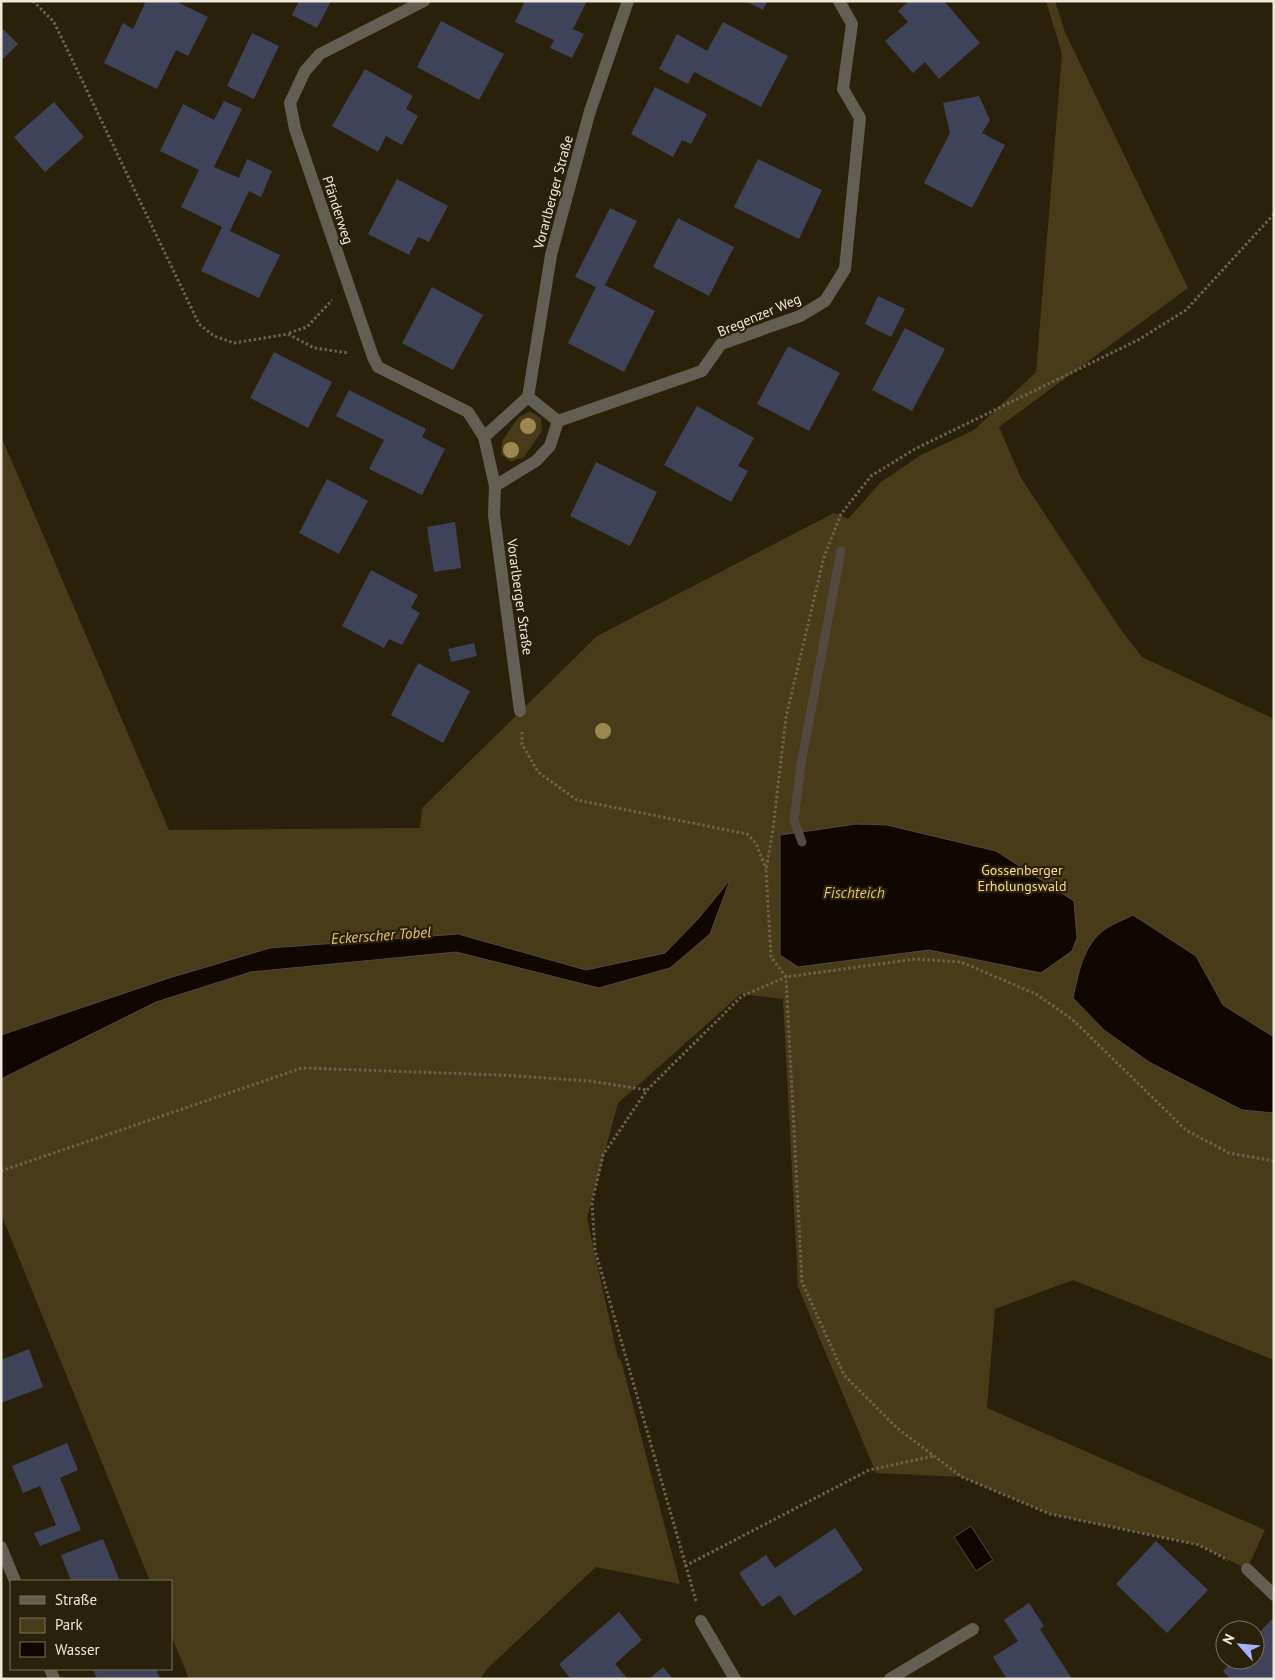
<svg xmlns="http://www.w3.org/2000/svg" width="1275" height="1680" viewBox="0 0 1275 1680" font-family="'PT Sans',sans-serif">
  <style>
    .green { fill: #473b18 }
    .water { fill: #100700; stroke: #524a41 }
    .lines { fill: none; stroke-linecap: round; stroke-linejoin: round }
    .stream { stroke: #524a41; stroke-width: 9 }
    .building { fill: #3f435a }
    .path { stroke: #69624d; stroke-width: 3; stroke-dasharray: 2.5 2.5; stroke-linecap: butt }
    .lane { stroke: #625e53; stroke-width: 12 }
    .street { stroke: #625e53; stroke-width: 12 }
    .tree { fill: #9c874e }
    .labels { text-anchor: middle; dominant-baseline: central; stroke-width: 4.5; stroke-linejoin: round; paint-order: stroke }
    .street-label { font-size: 14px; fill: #ede8da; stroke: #292109 }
    .park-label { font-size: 14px; fill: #fadb86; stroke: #292109 }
    .water-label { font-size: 15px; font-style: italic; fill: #e1c26e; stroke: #292109 }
  </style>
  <rect width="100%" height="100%" fill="#292109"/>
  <g class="green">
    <path d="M1046,1h9l10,31 123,256 -189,139 22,51 98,149 23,30 132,62v641l-201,-80 -78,29 -8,99 278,122 -18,39 -48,-24 -149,-31 -88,-37 -86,-4 -78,-186 -15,-288 -42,-5 -123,109 -31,115 31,140 3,2 59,224 -84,-17 -108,101 -8,11h-291l-18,-44v-54h-21l-149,-367v-778l168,394 251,-2 2,-20 175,-172 237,-123 14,6 33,-37 40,-27 53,-25 62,-58 26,-318z"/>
    <path d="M530,411l11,7 1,13 -18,26 -13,5 -10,-8 1,-13 17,-24z"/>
  </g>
  <g class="water">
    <path d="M856,824l31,1 109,26 78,50 3,37 -5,13 -31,22 -112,-23 -131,17 -18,-12v-120z"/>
    <path d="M730,880l-20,54 -40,34 -71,20 -143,-36 -205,20 -95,30 -155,77v-44l168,-57 101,-30 188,-14 128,36 79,-17 33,-34z"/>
    <path d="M1133,915l63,41 27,49 51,32v76l-32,-3 -93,-48 -45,-32 -31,-32c6,-27 11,-59 39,-73 7,-4 14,-6 21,-10z"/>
    <path d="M971,1526l22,34 -17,11 -22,-34z"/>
  </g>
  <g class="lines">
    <path class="stream" d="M802,842l-8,-22 7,-56 40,-213"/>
  </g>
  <g class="building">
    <path d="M146,1h29l33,16 -20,39 -12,-6 -19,39 -53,-26 19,-40 10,6z"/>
    <path d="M299,1h32l-14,27 -25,-13z"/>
    <path d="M525,1h62l-14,28 11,5 -12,24 -22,-10 4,-8 -39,-18z"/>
    <path d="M745,1h22l-4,9z"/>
    <path d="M909,1h35l36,42 -41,36 -14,-17 -12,11 -28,-32 23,-19 -10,-11z"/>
    <path d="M441,21l63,33 -25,46 -62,-33z"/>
    <path d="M723,22l65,34 -27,51 -67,-35 -6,12 -29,-15 18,-35 30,17z"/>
    <path d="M1,27l17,17 -17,17z"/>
    <path d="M252,33l27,13 -25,53 -27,-13z"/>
    <path d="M365,69l48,27 -7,13 12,7 -16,29 -16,-9 -8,16 -46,-26z"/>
    <path d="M655,87l52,27 -16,30 -9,-4 -9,17 -42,-23z"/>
    <path d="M979,96l11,24 -8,13 23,12 -33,63 -48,-25 26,-50 -7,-30z"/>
    <path d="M224,101l18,8 -28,58 25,11 8,-19 25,12 -11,26 -12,-6 -19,40 50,24 -21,43 -58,-27 21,-44 -41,-20 18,-37 -39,-19 23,-47 31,16z"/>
    <path d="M54,102l30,35 -39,35 -31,-35z"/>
    <path d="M758,159l64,31 -23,49 -65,-32z"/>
    <path d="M397,179l51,27 -19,36 -11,-5 -9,18 -41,-21z"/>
    <path d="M610,208l27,13 -32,64 50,26 -31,61 -56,-29 28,-56 -21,-10z"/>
    <path d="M678,218l56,29 -25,49 -56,-29z"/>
    <path d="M432,287l51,28 -30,55 -51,-27z"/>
    <path d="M878,296l27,13 -14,28 -26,-13z"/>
    <path d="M905,328l40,21 -33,62 -40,-21z"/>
    <path d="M788,346l52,27 -31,58 -52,-27z"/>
    <path d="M274,352l58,30 -24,46 -58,-30z"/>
    <path d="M349,390l77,39 -4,8 23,12 -23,46 -53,-26 15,-29 -48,-24z"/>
    <path d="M697,406l57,32 -16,28 10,5 -17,31 -67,-37z"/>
    <path d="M596,462l61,30 -27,54 -60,-30z"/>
    <path d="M327,479l41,22 -29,53 -40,-21z"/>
    <path d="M455,522l6,46 -27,4 -7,-45z"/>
    <path d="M371,570l47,25 -7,13 9,5 -18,32 -13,-6 -5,9 -42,-22z"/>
    <path d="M474,643l3,13 -26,6 -3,-13z"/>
    <path d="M418,663l52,28 -27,52 -52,-28z"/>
    <path d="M29,1349l14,38 -42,16v-43z"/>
    <path d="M67,1443l11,27 -18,8 21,52 -41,16 -6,-13 22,-8 -16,-39 -17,7 -11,-27z"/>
    <path d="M835,1528l28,42 -69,46 -14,-21 -18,12 -23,-34 27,-18 9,13z"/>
    <path d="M103,1539l17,42h-24v-1l-5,1h-20l-10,-26z"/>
    <path d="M1156,1541l52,49 -41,43 -51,-49z"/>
    <path d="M1029,1603l15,23 -4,3 32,50h-65l-14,-22 25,-16 -14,-21z"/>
    <path d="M619,1612l23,28 -27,24 13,15h-57l-12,-15z"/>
    <path d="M1274,1617v62h-44l-7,-8 10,-11h22v-23z"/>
    <path d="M663,1667l10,12h-24z"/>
    <path d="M93,1669h63l4,10h-63z"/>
  </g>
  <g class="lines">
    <g class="path">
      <path d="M33,1l21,21 145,302 15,12 20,7 54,-9 26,14 35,5"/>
      <path d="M1274,214l-88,96 -48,30 -223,109 -44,27 -30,38 -17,43 -38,160 -13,112 -7,41 5,87 15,20 129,-18 46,3 75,32 36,25 114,111 43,23 45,8"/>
      <path d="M289,333l18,-6 25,-27"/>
      <path d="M522,732v12l16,28 39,28 170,34 9,9 10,26"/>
      <path d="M1,1171l301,-103 199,7 89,6 57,9"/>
      <path d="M685,1566l184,-96 65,-14"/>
      <path d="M696,1601l-101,-351 -3,-47 11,-48 44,-65 95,-94 44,-19 16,305 42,93 53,53 65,49 88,37 149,31 29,15"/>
    </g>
    <g class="lane">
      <path d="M1247,1569l27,26"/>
      <path d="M890,1679l83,-50"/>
    </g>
    <g class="street">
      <path d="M424,1l-104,53 -15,17 -15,32 5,26 78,228 5,10 90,45 16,25"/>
      <path d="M558,421l144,-50 19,-27 79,-28 25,-15 20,-32 15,-151 -17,-29 9,-65 -13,-23"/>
      <path d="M495,486l41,-25 14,-15 8,-25 -30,-24"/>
      <path d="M520,711l-26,-196 1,-29 -11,-49 44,-40 23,-142 39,-144 38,-110"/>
      <path d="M1,1547l14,34"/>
      <path d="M701,1621l34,58"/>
      <path d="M50,1669l4,10"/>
    </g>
  </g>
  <g class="tree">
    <circle cx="528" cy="426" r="8"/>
    <circle cx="511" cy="450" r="8"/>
    <circle cx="603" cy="731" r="8"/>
  </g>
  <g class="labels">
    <g class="street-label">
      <text transform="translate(553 192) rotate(-75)">Vorarlberger Straße</text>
      <text transform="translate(338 210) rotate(72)">Pfänderweg</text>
      <text transform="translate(759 315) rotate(-23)">Bregenzer Weg</text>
      <text transform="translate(520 597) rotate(82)">Vorarlberger Straße</text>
    </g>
    <g class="park-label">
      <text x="1022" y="870">Gossenberger<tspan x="1022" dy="16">Erholungswald</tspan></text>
    </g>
    <g class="water-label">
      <text x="854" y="892">Fischteich</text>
      <text transform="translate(381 935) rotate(-4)">Eckerscher Tobel</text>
    </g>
  </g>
  <rect width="1275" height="1680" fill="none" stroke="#ede8da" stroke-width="5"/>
  <rect x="10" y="1580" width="162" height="90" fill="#292109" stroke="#77715d"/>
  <rect x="20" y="1596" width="25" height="8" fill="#625e53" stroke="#77715d"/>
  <text x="55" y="1605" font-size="15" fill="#ede8da">Straße</text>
  <rect x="20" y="1618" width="25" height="15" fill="#473b18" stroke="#77715d"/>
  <text x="55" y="1630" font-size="15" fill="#ede8da">Park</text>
  <rect x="20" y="1642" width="25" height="15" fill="#100700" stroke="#77715d"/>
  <text x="55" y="1655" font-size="15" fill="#ede8da">Wasser</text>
  <g transform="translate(1240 1645) rotate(297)"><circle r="24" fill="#292109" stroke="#77715d"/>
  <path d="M0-4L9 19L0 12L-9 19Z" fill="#a4b2fc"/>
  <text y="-8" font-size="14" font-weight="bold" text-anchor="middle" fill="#ede8da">N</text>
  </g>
</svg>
